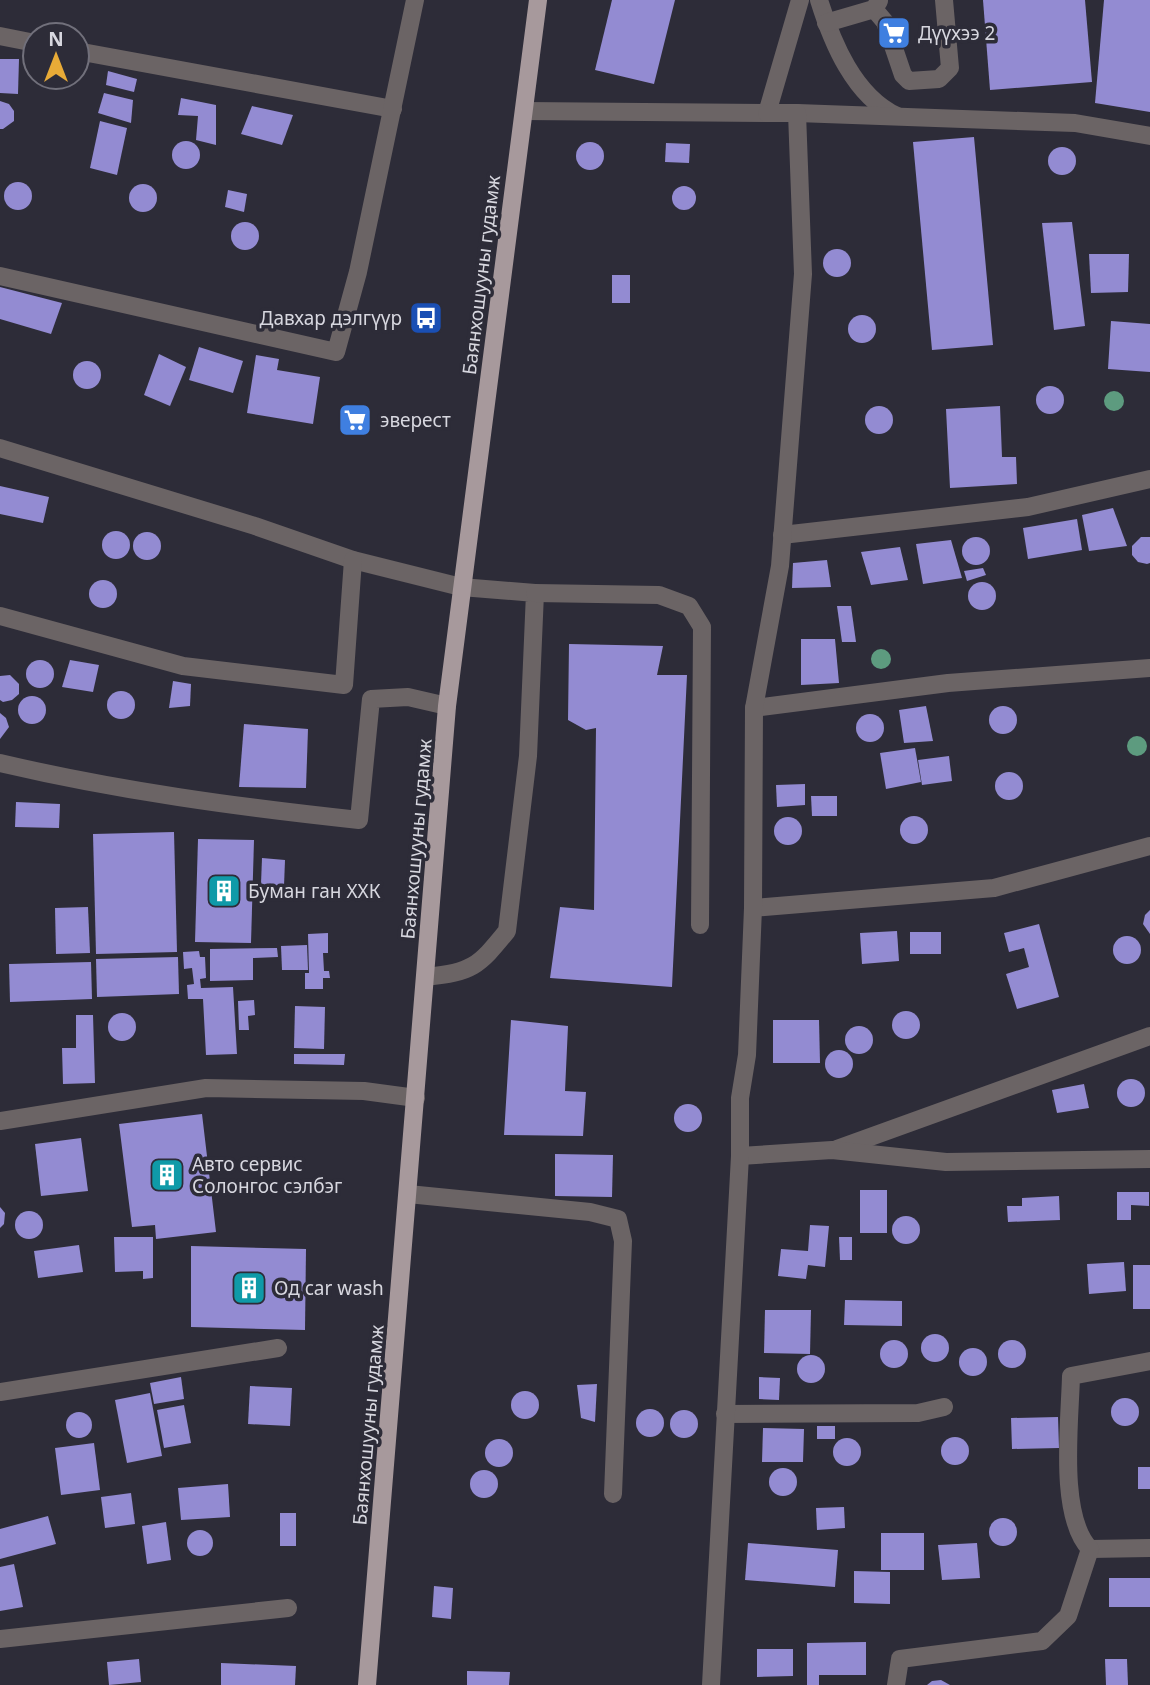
<svg xmlns="http://www.w3.org/2000/svg" width="1150" height="1685" viewBox="0 0 1150 1685" font-family="'Noto Sans',sans-serif">
  <style>
    .building { fill: #938bd2 }
    .lines { fill: none; stroke-linecap: round; stroke-linejoin: round }
    .minor { stroke: #6b6465; stroke-width: 18 }
    .major { stroke: #a7999c; stroke-width: 18 }
    .tree { fill: #5d9b7f }
    .labels { text-anchor: middle; dominant-baseline: central; stroke-width: 7; stroke-linejoin: round; paint-order: stroke }
    .poi-label { font-size: 19px; fill: #d7d7df; stroke: #2d2c38; text-anchor: start }
    .street-label { font-size: 19px; fill: #d7d7df; stroke: #2d2c38 }
  </style>
  <rect width="100%" height="100%" fill="#2d2c38"/>
  <g class="building">
    <path d="M612,0h63l-21,84 -59,-14z"/>
    <path d="M983,0h102l7,82 -102,8z"/>
    <path d="M1104,0h46v112l-55,-9z"/>
    <path d="M0,59h19l-1,35 -18,-1z"/>
    <path d="M108,71l29,8 -3,13 -28,-7z"/>
    <path d="M104,93l29,7 -2,23 -33,-10z"/>
    <path d="M181,98l35,7v40l-20,-5 2,-24 -20,-1z"/>
    <path d="M0,101l9,3 5,7v10l-11,8h-3z"/>
    <path d="M252,106l41,9 -11,30 -41,-11z"/>
    <path d="M100,121l27,7 -10,47 -27,-7z"/>
    <path d="M974,137l19,208 -61,5 -19,-208z"/>
    <circle cx="186" cy="155" r="14"/>
    <circle cx="590" cy="156" r="14"/>
    <path d="M666,143l24,1 -1,19 -24,-1z"/>
    <circle cx="1062" cy="161" r="14"/>
    <circle cx="18" cy="196" r="14"/>
    <circle cx="143" cy="198" r="14"/>
    <circle cx="684" cy="198" r="12"/>
    <path d="M228,190l19,4 -3,18 -19,-5z"/>
    <path d="M1072,222l13,104 -31,4 -12,-107z"/>
    <circle cx="245" cy="236" r="14"/>
    <circle cx="837" cy="263" r="14"/>
    <path d="M1089,254h40l-1,38 -37,1z"/>
    <rect x="612" y="275" width="18" height="28"/>
    <path d="M0,287l62,16 -11,31 -51,-15z"/>
    <circle cx="862" cy="329" r="14"/>
    <path d="M1111,321l39,3v48l-42,-3z"/>
    <path d="M199,347l44,14 -10,32 -44,-13z"/>
    <path d="M159,354l27,13 -16,39 -26,-11z"/>
    <path d="M256,355l23,4 -2,11 43,7 -7,47 -66,-11z"/>
    <circle cx="87" cy="375" r="14"/>
    <circle cx="1050" cy="400" r="14"/>
    <path d="M1000,406l2,51h14l1,27 -67,4 -4,-79z"/>
    <circle cx="879" cy="420" r="14"/>
    <path d="M0,486l49,11 -6,26 -43,-9z"/>
    <path d="M1113,508l14,38 -38,5 -7,-36z"/>
    <path d="M1077,519l5,31 -54,9 -5,-31z"/>
    <circle cx="116" cy="545" r="14"/>
    <circle cx="147" cy="546" r="14"/>
    <path d="M1141,537h9v26l-3,1 -9,-2 -6,-7v-9z"/>
    <circle cx="976" cy="551" r="14"/>
    <path d="M951,540l11,38 -39,6 -7,-40z"/>
    <path d="M900,547l8,33 -37,5 -10,-33z"/>
    <path d="M827,560l4,27 -39,1 1,-25z"/>
    <path d="M983,568l3,7 -19,6 -3,-10z"/>
    <circle cx="103" cy="594" r="14"/>
    <circle cx="982" cy="596" r="14"/>
    <path d="M837,606h14l5,36h-14z"/>
    <path d="M801,639h34l4,44 -38,2z"/>
    <path d="M569,644l94,2 -6,29h30l-15,312 -122,-9 10,-71 34,3 2,-182 -10,2 -18,-10z"/>
    <path d="M70,660l29,5 -6,27 -31,-5z"/>
    <circle cx="40" cy="674" r="14"/>
    <path d="M10,675l9,9v10l-7,6 -9,2 -3,-2v-24z"/>
    <path d="M173,681l18,3 -1,22 -21,2z"/>
    <circle cx="121" cy="705" r="14"/>
    <circle cx="32" cy="710" r="14"/>
    <path d="M926,706l7,35 -29,2 -5,-33z"/>
    <circle cx="1003" cy="720" r="14"/>
    <path d="M0,713l6,5 3,9 -9,12z"/>
    <circle cx="870" cy="728" r="14"/>
    <path d="M244,724l64,5 -2,59 -67,-1z"/>
    <path d="M915,748l6,34 -35,7 -6,-36z"/>
    <path d="M949,756l3,25 -30,4 -4,-25z"/>
    <circle cx="1009" cy="786" r="14"/>
    <path d="M805,784v21l-28,2 -1,-22z"/>
    <path d="M811,796h26v20h-25z"/>
    <path d="M16,802l44,2 -1,24 -44,-1z"/>
    <circle cx="914" cy="830" r="14"/>
    <circle cx="788" cy="831" r="14"/>
    <path d="M174,832l3,120 -81,2 -3,-120z"/>
    <path d="M198,839l56,1 -3,103 -56,-1z"/>
    <path d="M262,858l23,2 -1,26 -23,-2z"/>
    <path d="M88,907l2,46 -34,1 -1,-46z"/>
    <path d="M1150,910v24l-7,-10 2,-9z"/>
    <path d="M1039,924l20,73 -42,12 -11,-35 23,-7 -5,-19 -15,4 -5,-19z"/>
    <path d="M897,931l2,30 -37,3 -2,-31z"/>
    <rect x="910" y="932" width="31" height="22"/>
    <path d="M328,933v20h-5l1,18h5l1,7h-7v11h-18v-16h4l-1,-39z"/>
    <circle cx="1127" cy="950" r="14"/>
    <path d="M307,945l1,25h-26l-1,-24z"/>
    <path d="M277,948l1,9 -25,1v22l-43,1v-32z"/>
    <path d="M199,951l1,6h5l1,21 -6,1 1,9 32,-1 4,67 -31,1 -3,-56h-15l-1,-14 7,-1 -2,-16 -8,1 -1,-17z"/>
    <path d="M178,957l1,37 -82,3 -1,-38z"/>
    <path d="M91,962l1,37 -82,3 -1,-38z"/>
    <path d="M254,1000l1,15 -7,1 1,14h-10l-1,-29z"/>
    <path d="M295,1006l30,1 -1,42 -30,-1z"/>
    <circle cx="906" cy="1025" r="14"/>
    <circle cx="122" cy="1027" r="14"/>
    <path d="M76,1015h17l2,68 -32,1 -1,-36h14z"/>
    <path d="M511,1020l57,6 -3,65 21,1 -3,44 -79,-1z"/>
    <path d="M773,1020h46l1,43h-47z"/>
    <circle cx="859" cy="1040" r="14"/>
    <circle cx="839" cy="1064" r="14"/>
    <path d="M294,1054h51l-1,11 -50,-1z"/>
    <circle cx="1131" cy="1093" r="14"/>
    <path d="M1084,1084l5,24 -32,5 -5,-23z"/>
    <circle cx="688" cy="1118" r="14"/>
    <path d="M202,1114l14,118 -60,7 -1,-14 -23,2 -13,-103z"/>
    <path d="M81,1138l7,53 -47,5 -6,-52z"/>
    <path d="M555,1154l58,1 -1,42 -57,-1z"/>
    <rect x="860" y="1190" width="27" height="43"/>
    <path d="M1117,1192h32v14l-18,-1v15h-14z"/>
    <path d="M1059,1196l1,24 -52,2 -1,-16h15v-8z"/>
    <path d="M0,1207l5,6 -1,11 -4,4z"/>
    <circle cx="29" cy="1225" r="14"/>
    <circle cx="906" cy="1230" r="14"/>
    <path d="M810,1225l19,1 -4,41 -17,-2 -2,14 -28,-3 3,-27 27,2z"/>
    <path d="M114,1237h39v41l-10,1v-8l-28,1z"/>
    <path d="M839,1237h13v23h-12z"/>
    <path d="M79,1245l4,27 -45,6 -4,-27z"/>
    <path d="M191,1246l115,3 -1,81 -114,-3z"/>
    <path d="M1124,1262l2,29 -37,3 -2,-30z"/>
    <rect x="1133" y="1265" width="17" height="44"/>
    <path d="M845,1300l57,1v25l-58,-1z"/>
    <path d="M765,1310h46l-1,44 -46,-1z"/>
    <circle cx="935" cy="1348" r="14"/>
    <circle cx="894" cy="1354" r="14"/>
    <circle cx="1012" cy="1354" r="14"/>
    <circle cx="973" cy="1362" r="14"/>
    <circle cx="811" cy="1369" r="14"/>
    <path d="M181,1377l3,22 -30,5 -4,-21z"/>
    <path d="M759,1377l21,1 -1,22 -20,-1z"/>
    <path d="M597,1384l-2,38 -14,-4 -4,-33z"/>
    <path d="M250,1386l42,2 -2,38 -42,-2z"/>
    <circle cx="525" cy="1405" r="14"/>
    <path d="M150,1393l12,63 -35,7 -12,-63z"/>
    <circle cx="1125" cy="1412" r="14"/>
    <path d="M184,1405l7,38 -27,5 -7,-38z"/>
    <circle cx="650" cy="1423" r="14"/>
    <circle cx="684" cy="1424" r="14"/>
    <circle cx="79" cy="1425" r="13"/>
    <path d="M1058,1417l1,31 -47,1 -1,-31z"/>
    <rect x="817" y="1426" width="18" height="13"/>
    <path d="M763,1428l41,1 -1,33h-41z"/>
    <circle cx="955" cy="1451" r="14"/>
    <circle cx="847" cy="1452" r="14"/>
    <circle cx="499" cy="1453" r="14"/>
    <path d="M94,1443l6,47 -39,5 -6,-47z"/>
    <rect x="1138" y="1467" width="12" height="22"/>
    <circle cx="783" cy="1482" r="14"/>
    <circle cx="484" cy="1484" r="14"/>
    <path d="M228,1484l2,33 -49,3 -3,-32z"/>
    <path d="M131,1493l4,31 -30,4 -4,-31z"/>
    <path d="M844,1507l1,21 -28,2 -1,-22z"/>
    <rect x="280" y="1513" width="16" height="33"/>
    <path d="M48,1516l8,28 -56,15v-30z"/>
    <circle cx="1003" cy="1532" r="14"/>
    <path d="M166,1522l5,38 -24,4 -5,-38z"/>
    <circle cx="200" cy="1543" r="13"/>
    <rect x="881" y="1533" width="43" height="37"/>
    <path d="M748,1543l90,7 -3,37 -90,-7z"/>
    <path d="M977,1543l3,35 -38,2 -4,-35z"/>
    <path d="M14,1564l9,43 -23,4v-44z"/>
    <path d="M854,1571l36,1v32l-36,-1z"/>
    <rect x="1109" y="1578" width="41" height="29"/>
    <path d="M434,1586l19,2 -2,31 -19,-2z"/>
    <path d="M866,1642v33h-47v10h-12v-42z"/>
    <path d="M757,1649h36v27l-36,1z"/>
    <path d="M139,1659l2,23 -32,3 -2,-23z"/>
    <path d="M1105,1659h22l1,26h-22z"/>
    <path d="M221,1663l75,3 -1,19h-74z"/>
    <path d="M467,1671l43,1 -1,13h-42z"/>
    <path d="M941,1680l9,5h-23l5,-4z"/>
  </g>
  <g class="lines">
    <g class="minor">
      <path d="M819,0c13,42 35,96 78,116"/>
      <path d="M874,9l11,13 18,53 6,6 30,-2 11,-11 -6,-68"/>
      <path d="M826,23l48,-14 5,-8"/>
      <path d="M0,36l35,7"/>
      <path d="M77,51l316,58"/>
      <path d="M524,111l243,2 33,-113"/>
      <path d="M797,113l278,10 75,13"/>
      <path d="M0,276l336,76 22,-80 57,-272"/>
      <path d="M0,448l255,78 98,34 108,27 74,6 -7,163 -21,175c-29,36 -35,41 -81,46"/>
      <path d="M782,535l246,-28 122,-28"/>
      <path d="M535,593l124,2 30,11 13,21 -2,298"/>
      <path d="M0,616l183,50 161,19 9,-125"/>
      <path d="M754,708l194,-25 202,-15"/>
      <path d="M0,763c119,28 238,44 359,57l12,-121 37,-2 39,9"/>
      <path d="M753,908l241,-20 156,-42"/>
      <path d="M0,1121l206,-33 158,3 52,7"/>
      <path d="M837,1149l313,-113"/>
      <path d="M740,1156l92,-6 114,12 204,-3"/>
      <path d="M408,1194l182,18 28,7 5,22 -10,253"/>
      <path d="M0,1392l278,-44"/>
      <path d="M725,1414l193,-1 26,-6"/>
      <path d="M1090,1549l60,-1"/>
      <path d="M0,1639l288,-31"/>
      <path d="M711,1685l29,-529v-58l7,-43 6,-147 1,-200 26,-142 23,-292 -6,-161h-30"/>
      <path d="M896,1685l4,-26 142,-18 26,-25 22,-67c-32,-33 -20,-128 -19,-173l79,-15"/>
    </g>
    <path class="major" d="M367,1685l80,-979 91,-706"/>
  </g>
  <g class="tree">
    <circle cx="1114" cy="401" r="10"/>
    <circle cx="881" cy="659" r="10"/>
    <circle cx="1137" cy="746" r="10"/>
  </g>
  <defs>
    <symbol id="supermarket-square" viewBox="-11 -11 22 22"><rect x="-9" y="-9" width="18" height="18" rx="4" fill="#3f7fe0" stroke="#2d2c38"/><path d="M-6-5.5h2.5l.6 2H6L4.5 2H-2.5L-4.4-4H-6ZM-1.5 3.2a1.3 1.3 0 1 0 .1 0ZM3 3.2a1.3 1.3 0 1 0 .1 0Z" fill="#fff"/></symbol>
    <symbol id="bus-square" viewBox="-11 -11 22 22"><rect x="-9" y="-9" width="18" height="18" rx="4" fill="#1a4fb4" stroke="#2d2c38"/><path d="M-5-6H5V4H4V6H2V4H-2V6H-4V4H-5ZM-3.5-4V0h7V-4ZM-3.5 1.2v1.5H-2V1.2ZM2 1.2v1.5H3.5V1.2Z" fill="#fff"/></symbol>
    <symbol id="building-square" viewBox="-11 -11 22 22"><rect x="-9" y="-9" width="18" height="18" rx="4" fill="#0f9aa8" stroke="#2d2c38"/><path d="M-4-6H4V6H1V3H-1V6H-4ZM-2.5-4.3h1.7v1.8h-1.7ZM.8-4.3h1.7v1.8H.8ZM-2.5-1h1.7V.8h-1.7ZM.8-1h1.7V.8H.8Z" fill="#fff"/></symbol>
  </defs>
  <g fill-rule="evenodd">
    <use href="#supermarket-square" x="875" y="14" width="38" height="38"/>
    <use href="#bus-square" x="407" y="299" width="38" height="38"/>
    <use href="#supermarket-square" x="336" y="401" width="38" height="38"/>
    <use href="#building-square" x="205" y="872" width="38" height="38"/>
    <use href="#building-square" x="148" y="1156" width="38" height="38"/>
    <use href="#building-square" x="230" y="1269" width="38" height="38"/>
  </g>
  <g class="labels">
    <g class="poi-label">
      <text x="918" y="33">Дүүхээ 2</text>
      <text x="402" y="318" text-anchor="end">Давхар дэлгүүр</text>
      <text x="380" y="420">эверест</text>
      <text x="248" y="891">Буман ган ХХК</text>
      <text x="192" y="1164">Авто сервис<tspan x="192" dy="22">Солонгос сэлбэг</tspan></text>
      <text x="274" y="1288">Од car wash</text>
    </g>
    <g class="street-label">
      <text transform="translate(481 275) rotate(-83)">Баянхошууны гудамж</text>
      <text transform="translate(416 839) rotate(-85)">Баянхошууны гудамж</text>
      <text transform="translate(368 1425) rotate(-85)">Баянхошууны гудамж</text>
    </g>
  </g>
  <g transform="translate(56 56)"><circle r="33" fill="#2d2c38" stroke="#71707b" stroke-width="2"/>
  <path d="M0-5L12 26L0 18L-12 26Z" fill="#e8ab37"/>
  <text y="-10" font-size="19" font-weight="bold" text-anchor="middle" fill="#d7d7df">N</text>
  </g>
</svg>
